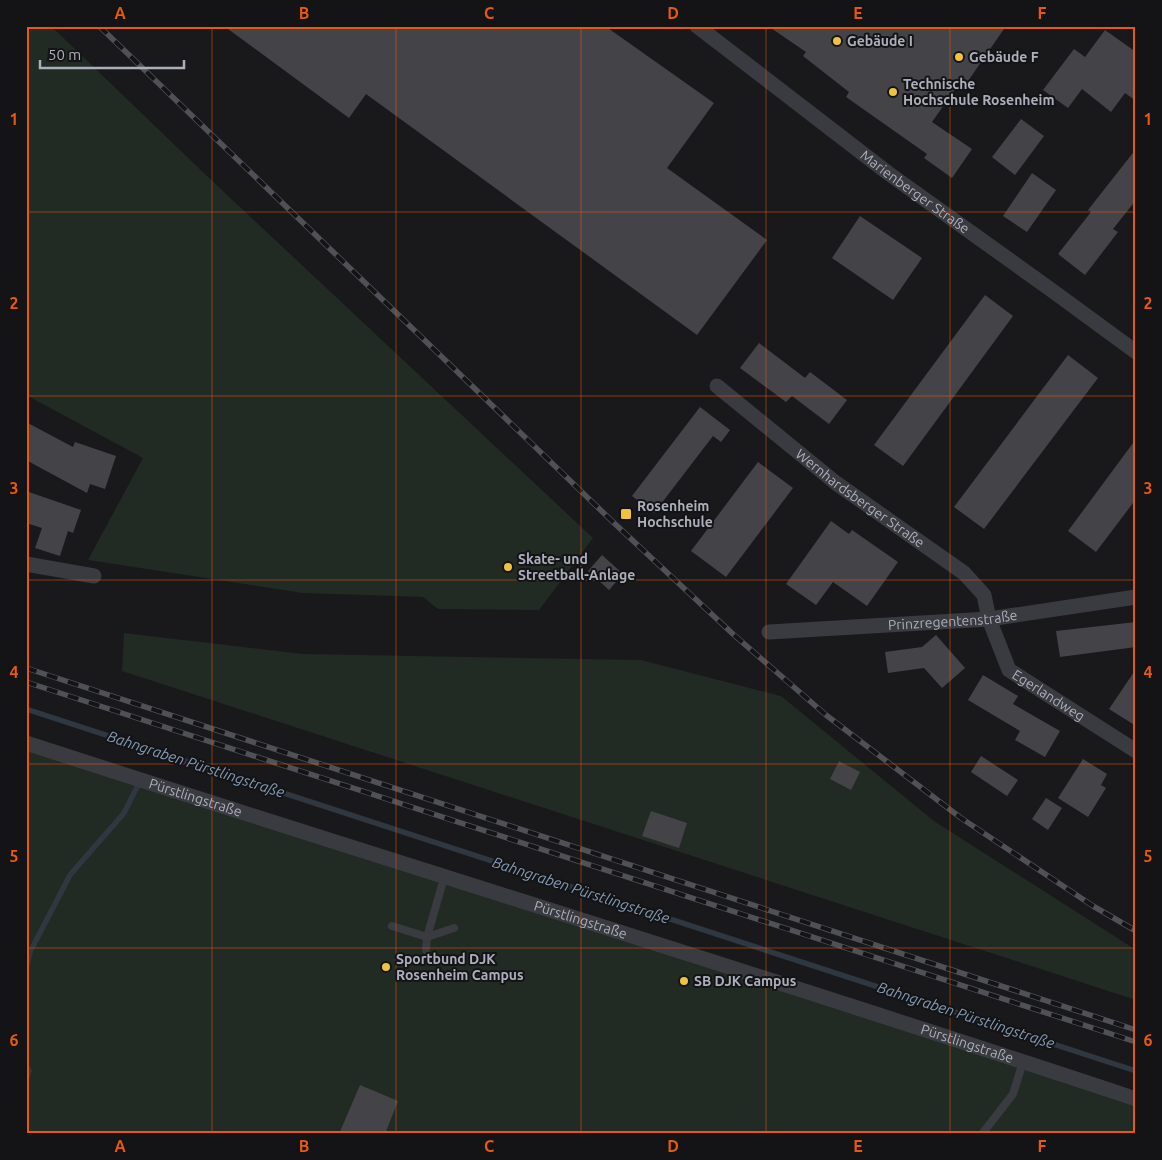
<svg xmlns="http://www.w3.org/2000/svg" width="1162" height="1160" viewBox="0 0 1162 1160" font-family="Ubuntu,sans-serif">
  <style>
    .green { fill: #212a23 }
    .lines { fill: none; stroke-linecap: round; stroke-linejoin: round }
    .stream { stroke: #2f3740; stroke-width: 5.5 }
    .building { fill: #444448 }
    .lane { stroke: #3a3b40; stroke-width: 8 }
    .street { stroke: #3a3b40; stroke-width: 15 }
    .rail-casing { stroke: #4f5157; stroke-width: 5.5 }
    .rail { stroke: #141416; stroke-width: 4; stroke-dasharray: 11; stroke-linecap: butt }
    .grid { fill: none; stroke: #e8590c; stroke-width: 1; stroke-opacity: 0.55 }
    .poi-dot { fill: #efc33e; stroke: #141416; stroke-width: 2 }
    .labels { text-anchor: middle; dominant-baseline: central; stroke-width: 4; stroke-linejoin: round; paint-order: stroke }
    .poi-label { font-size: 14px; font-weight: bold; fill: #acafbb; stroke: #141416; text-anchor: start }
    .street-label { font-size: 14px; fill: #acafbb; stroke: #141416 }
    .water-label { font-size: 15px; font-style: italic; fill: #849ab5; stroke: #141416 }
    .neatline { fill: none; stroke: #e8590c; stroke-width: 2 }
    .grid-label { font-size: 16px; text-anchor: middle; font-weight: bold; fill: #e8590c }
  </style>
  <rect width="100%" height="100%" fill="#19191b"/>
  <g class="green">
    <path d="M26,26h25l157,151 385,361 -54,72 -101,-1 -15,-12 -120,-4 -215,-33 55,-102 -117,-63z"/>
    <path d="M124,633l180,21 337,6 140,36 153,125 202,129v50l-1014,-329z"/>
    <path d="M26,743l1110,356v35h-1110z"/>
  </g>
  <g class="lines">
    <g class="stream">
      <path d="M26,709l1110,362"/>
      <path d="M26,969l4,-17 40,-77 54,-62 15,-30"/>
      <path d="M26,1064l3,7 -3,8"/>
    </g>
  </g>
  <g class="building">
    <path d="M224,26h381l109,77 -47,65 100,72 -70,95 -331,-241 -17,24z"/>
    <path d="M768,26h238l-38,55 -5,-3 -31,44 40,27 -20,29 -28,-20 3,-4 -81,-57 3,-5 -46,-36 3,-4z"/>
    <path d="M1105,30l31,22v49l-11,-8 -14,19 -29,-23 -14,19 -25,-18 31,-41 11,8z"/>
    <path d="M1021,119l23,17 -29,39 -23,-18z"/>
    <path d="M1136,149v51l-23,29 5,3 -33,43 -27,-21 33,-42 -3,-2z"/>
    <path d="M1032,173l24,17 -29,42 -24,-16z"/>
    <path d="M860,216l62,42 -29,42 -61,-42z"/>
    <path d="M985,295l28,21 -110,150 -29,-21z"/>
    <path d="M759,343l46,35 5,-6 37,28 -18,24 -37,-28 -6,6 -46,-34z"/>
    <path d="M1068,355l30,23 -114,151 -30,-22z"/>
    <path d="M700,407l30,23 -9,12 -8,-6 -59,77 -22,-17z"/>
    <path d="M26,422l47,25 2,-5 41,14 -11,33 -15,-5 -3,9 -61,-33z"/>
    <path d="M1136,439v60l-40,53 -28,-21z"/>
    <path d="M758,462l35,26 -67,89 -35,-26z"/>
    <path d="M26,491l55,19 -8,23 -5,-2 -8,25 -25,-8 7,-20 -16,-5z"/>
    <path d="M831,521l18,13 3,-4 46,32 -31,44 -34,-24 -17,23 -30,-21z"/>
    <path d="M602,555l21,19 -14,16 -21,-19z"/>
    <path d="M1136,622v25l-76,10 -4,-26z"/>
    <path d="M936,635l29,33 -23,20 -18,-20 -36,5 -3,-21 37,-5z"/>
    <path d="M1136,669v57l-27,-17z"/>
    <path d="M983,675l35,21 -5,8 47,27 -15,26 -30,-17 5,-9 -52,-31z"/>
    <path d="M981,756l37,24 -11,16 -36,-24z"/>
    <path d="M1083,759l24,15 -6,11 5,3 -18,29 -30,-19z"/>
    <path d="M839,761l21,11 -9,18 -21,-11z"/>
    <path d="M1046,798l16,10 -14,22 -16,-11z"/>
    <path d="M651,811l36,12 -8,25 -37,-12z"/>
    <path d="M360,1085l38,16 -13,33h-46z"/>
  </g>
  <g class="lines">
    <g class="lane">
      <path d="M392,926l35,11 17,-59"/>
      <path d="M426,950l1,-13 27,-9"/>
      <path d="M982,1134l31,-40 10,-32"/>
    </g>
    <g class="street">
      <path id="s1" d="M697,26l191,147 162,116 86,63"/>
      <path id="s2" d="M717,386l119,97 128,90 20,22 5,24 20,51 127,81"/>
      <path d="M26,564l68,12"/>
      <path id="s3" d="M769,632l220,-13 147,-22"/>
      <path id="s4" d="M26,743c370,120 741,233 1110,356"/>
    </g>
    <defs>
      <g id="rail">
        <path d="M99,26l515,497 120,112 92,80 135,103 132,88 43,25"/>
        <path d="M26,668l1110,362"/>
        <path d="M26,682l1110,360"/>
      </g>
    </defs>
    <use href="#rail" class="rail-casing"/>
    <use href="#rail" class="rail"/>
  </g>
  <path class="grid" d="M212,26v1108M396,26v1108M581,26v1108M766,26v1108M950,26v1108M26,212h1110M26,396h1110M26,580h1110M26,764h1110M26,948h1110"/>
  <g class="poi-dot">
    <circle cx="837" cy="41" r="5"/>
    <circle cx="959" cy="57" r="5"/>
    <circle cx="893" cy="92" r="5"/>
    <rect x="620" y="508" width="12" height="12" rx="2.5"/>
    <circle cx="508" cy="567" r="5"/>
    <circle cx="386" cy="967" r="5"/>
    <circle cx="684" cy="981" r="5"/>
  </g>
  <g class="labels">
    <g class="poi-label">
      <text x="847" y="41">Gebäude I</text>
      <text x="969" y="57">Gebäude F</text>
      <text x="903" y="84">Technische<tspan x="903" dy="16">Hochschule Rosenheim</tspan></text>
      <text x="637" y="506">Rosenheim<tspan x="637" dy="16">Hochschule</tspan></text>
      <text x="518" y="559">Skate- und<tspan x="518" dy="16">Streetball-Anlage</tspan></text>
      <text x="396" y="959">Sportbund DJK<tspan x="396" dy="16">Rosenheim Campus</tspan></text>
      <text x="694" y="981">SB DJK Campus</text>
    </g>
    <g class="street-label">
      <text stroke="none"><textPath href="#s1" startOffset="274">Marienberger Straße</textPath></text>
      <text stroke="none"><textPath href="#s2" startOffset="182">Wernhardsberger Straße</textPath></text>
      <text stroke="none"><textPath href="#s3" startOffset="184">Prinzregentenstraße</textPath></text>
      <text stroke="none"><textPath href="#s2" startOffset="466">Egerlandweg</textPath></text>
      <text stroke="none"><textPath href="#s4" startOffset="178">Pürstlingstraße</textPath></text>
      <text stroke="none"><textPath href="#s4" startOffset="582">Pürstlingstraße</textPath></text>
      <text stroke="none"><textPath href="#s4" startOffset="988">Pürstlingstraße</textPath></text>
    </g>
    <g class="water-label">
      <text transform="translate(196 764) rotate(18)">Bahngraben Pürstlingstraße</text>
      <text transform="translate(581 890) rotate(18)">Bahngraben Pürstlingstraße</text>
      <text transform="translate(966 1015) rotate(18)">Bahngraben Pürstlingstraße</text>
    </g>
  </g>
  <rect width="1162" height="1160" fill="none" stroke="#141416" stroke-width="55"/>
  <path d="M40 60v8h144v-8" fill="none" stroke="#acafbb" stroke-width="2.5"/>
  <text x="48" y="60" font-size="15" fill="#acafbb" stroke="#141416" stroke-width="4" paint-order="stroke">50 m</text>
  <rect x="28" y="28" width="1106" height="1104" class="neatline"/>
  <g class="grid-label">
    <text x="120" y="19">A</text>
    <text x="304" y="19">B</text>
    <text x="489" y="19">C</text>
    <text x="673" y="19">D</text>
    <text x="858" y="19">E</text>
    <text x="1042" y="19">F</text>
    <text x="14" y="125">1</text>
    <text x="1148" y="125">1</text>
    <text x="14" y="309">2</text>
    <text x="1148" y="309">2</text>
    <text x="14" y="494">3</text>
    <text x="1148" y="494">3</text>
    <text x="14" y="678">4</text>
    <text x="1148" y="678">4</text>
    <text x="14" y="862">5</text>
    <text x="1148" y="862">5</text>
    <text x="14" y="1046">6</text>
    <text x="1148" y="1046">6</text>
    <text x="120" y="1152">A</text>
    <text x="304" y="1152">B</text>
    <text x="489" y="1152">C</text>
    <text x="673" y="1152">D</text>
    <text x="858" y="1152">E</text>
    <text x="1042" y="1152">F</text>
  </g>
</svg>
